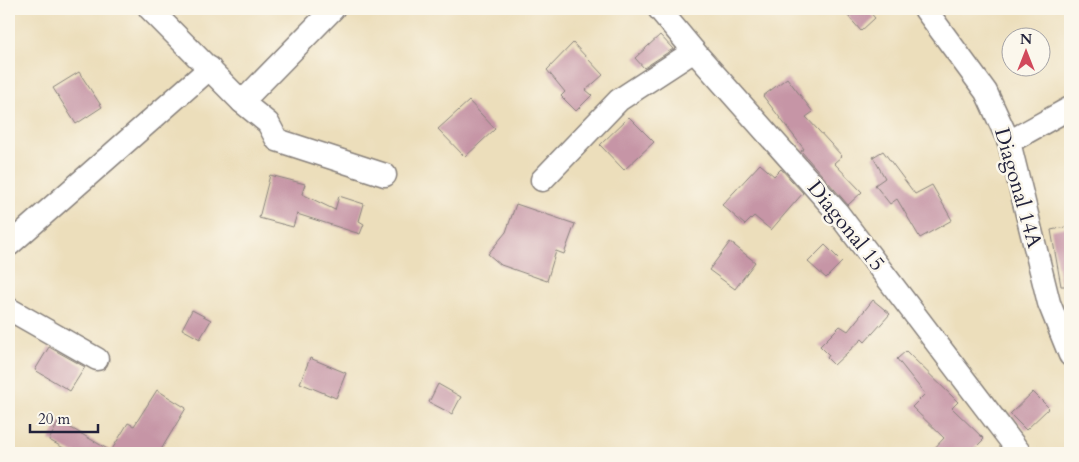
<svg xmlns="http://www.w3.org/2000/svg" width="1079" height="462" viewBox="0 0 1079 462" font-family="Cardo,serif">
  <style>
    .building { fill: #c695a6 }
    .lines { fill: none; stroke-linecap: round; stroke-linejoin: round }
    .street-casing { stroke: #87807b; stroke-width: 25 }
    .street { stroke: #fff; stroke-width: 22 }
    .labels { text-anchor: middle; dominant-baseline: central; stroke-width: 5; stroke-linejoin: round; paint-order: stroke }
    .street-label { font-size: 21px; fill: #22223b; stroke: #fbf7ec }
  </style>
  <rect width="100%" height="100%" fill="#fbf7ec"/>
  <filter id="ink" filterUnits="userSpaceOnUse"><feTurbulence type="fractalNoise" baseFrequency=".02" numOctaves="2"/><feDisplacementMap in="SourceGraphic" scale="10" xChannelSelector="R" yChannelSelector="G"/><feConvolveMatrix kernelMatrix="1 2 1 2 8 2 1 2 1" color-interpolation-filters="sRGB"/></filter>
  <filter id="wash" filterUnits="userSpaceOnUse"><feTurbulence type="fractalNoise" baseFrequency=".0096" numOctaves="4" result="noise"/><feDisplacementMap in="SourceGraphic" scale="20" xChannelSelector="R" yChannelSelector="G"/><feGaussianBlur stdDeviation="1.12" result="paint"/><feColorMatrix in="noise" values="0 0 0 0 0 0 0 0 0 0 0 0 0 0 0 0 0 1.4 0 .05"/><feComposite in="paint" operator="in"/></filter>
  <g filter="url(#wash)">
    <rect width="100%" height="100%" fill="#ecdebb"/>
    <g id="blocks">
      <g class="building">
        <path d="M842,9h25l8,9 -14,13z"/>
        <path d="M660,35l13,14 -29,19 -9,-10z"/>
        <path d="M573,43l30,32 -17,15 6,5 -16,16 -15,-15 4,-4 -18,-22z"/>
        <path d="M79,72l23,35 -26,17 -23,-36z"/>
        <path d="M787,78l26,34 -7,5 36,39 -8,7 28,29 -14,13 -47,-54 3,-2 -41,-53z"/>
        <path d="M469,101l26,28 -30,28 -27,-28z"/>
        <path d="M629,117l25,25 -30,28 -24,-25z"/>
        <path d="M883,151l32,43 17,-9 20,35 -32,18 -23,-39 -7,5 -15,-19 10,-7 -12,-21z"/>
        <path d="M760,164l14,12 7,-7 22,24 -32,37 -17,-14 -9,9 -23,-20z"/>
        <path d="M270,175l35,9 -3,10 33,16 4,-14 25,8 -5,17 5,3 -4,10 -63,-20 -4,13 -34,-9z"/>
        <path d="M516,204l59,20 -11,30 -8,-3 -9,30 -46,-16 -13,-11 18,-22z"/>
        <path d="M1070,226v60h-9l-10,-56z"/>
        <path d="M730,242l25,20 -20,27 -26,-19z"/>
        <path d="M825,245l17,17 -16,16 -18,-16z"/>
        <path d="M873,300l17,14 -25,28 -3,-3 -28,26 -7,-7 2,-3 -9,-9 20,-20 8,5z"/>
        <path d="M192,310l19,10 -11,19 -18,-10z"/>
        <path d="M49,347l36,20 -15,24 -35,-21z"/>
        <path d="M906,351l52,51 -6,6 32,31 -14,14h-40l14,-15 -32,-31 13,-13 -28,-35z"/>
        <path d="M310,358l36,15 -10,25 -36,-15z"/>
        <path d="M438,384l23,13 -9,17 -23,-12z"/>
        <path d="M157,390l29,18 -27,45h-86l-24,-13 10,-19 52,30 17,-28 6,3z"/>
        <path d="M1033,392l16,16 -23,22 -16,-16z"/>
      </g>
    </g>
  </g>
  <g filter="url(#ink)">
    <use href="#blocks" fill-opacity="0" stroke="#87807b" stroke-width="1"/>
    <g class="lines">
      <defs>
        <g id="street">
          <path d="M150,9l92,93 26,21 9,17 108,35"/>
          <path d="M659,9l35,42 143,161 183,241"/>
          <path d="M925,9l61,83 23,50 40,161 21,52"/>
          <path d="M242,102l91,-93"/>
          <path d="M1009,142l61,-34"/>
          <path d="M542,180l77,-80 75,-49"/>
          <path d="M9,245l201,-177"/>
          <path d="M9,309l88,50"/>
        </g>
      </defs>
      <use href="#street" class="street-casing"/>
      <use href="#street" class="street"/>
    </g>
  </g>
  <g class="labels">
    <g class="street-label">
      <text transform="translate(1018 188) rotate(74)">Diagonal 14A</text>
      <text transform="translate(846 226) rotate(51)">Diagonal 15</text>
    </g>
  </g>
  <rect width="1079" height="462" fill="none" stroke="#fbf7ec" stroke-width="30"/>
  <g transform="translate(1026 52)"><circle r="24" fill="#fbf7ec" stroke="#a4a2a5"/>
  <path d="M0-4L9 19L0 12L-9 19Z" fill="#d1495b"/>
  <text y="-8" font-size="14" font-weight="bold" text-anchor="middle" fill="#22223b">N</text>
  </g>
  <path d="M30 424v8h68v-8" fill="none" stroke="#22223b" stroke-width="2.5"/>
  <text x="38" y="424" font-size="15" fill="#22223b" stroke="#fbf7ec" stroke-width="4" paint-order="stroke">20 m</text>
</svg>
